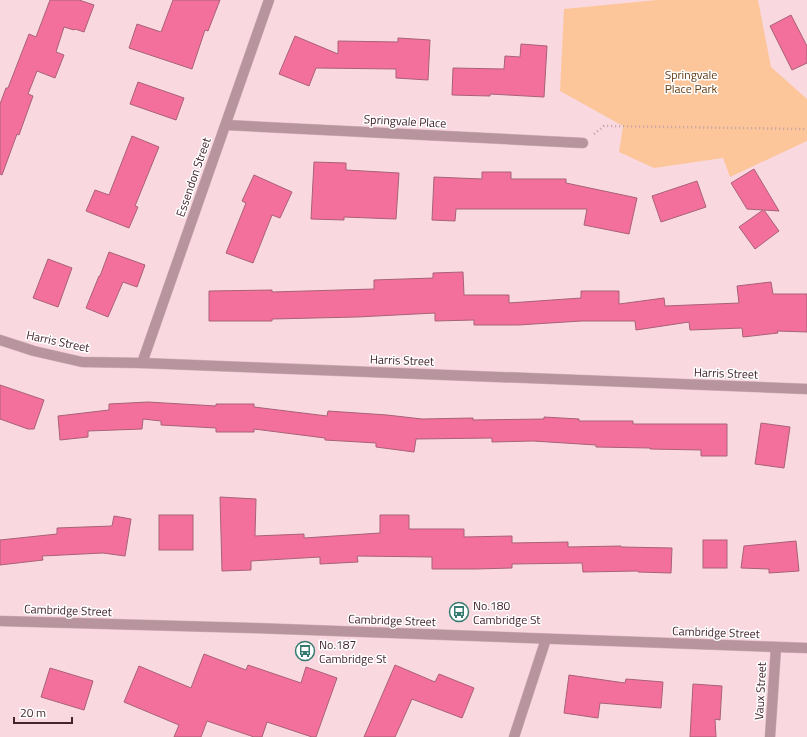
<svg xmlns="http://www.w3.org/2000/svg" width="807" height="737" viewBox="0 0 807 737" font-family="'Titillium Web',sans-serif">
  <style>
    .green { fill: #fcc69a }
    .building { fill: #f4709c; stroke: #a96177 }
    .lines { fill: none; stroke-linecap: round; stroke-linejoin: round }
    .lane-casing { stroke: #d5b4bc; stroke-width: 11 }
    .street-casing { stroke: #d5b4bc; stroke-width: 11 }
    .path { stroke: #c0a0a8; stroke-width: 2.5; stroke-dasharray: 1 3; stroke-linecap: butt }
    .lane { stroke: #b8959e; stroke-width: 10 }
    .street { stroke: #b8959e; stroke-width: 10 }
    .labels { text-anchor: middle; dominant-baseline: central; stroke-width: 3; stroke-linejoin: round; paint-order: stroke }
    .park-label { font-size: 12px; fill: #643b12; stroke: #fff }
    .street-label { font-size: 12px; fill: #44252e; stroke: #fff }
    .poi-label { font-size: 12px; fill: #44252e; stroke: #fff; text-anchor: start }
  </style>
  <rect width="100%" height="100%" fill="#f9d8e0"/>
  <path class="green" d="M657,0h101l13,67 36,32v42l-77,36 -7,-19 -69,10 -35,-16 4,-26 -63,-35 4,-82z"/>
  <g class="building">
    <path d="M50,0h29l15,5 -10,27 -9,-3 -1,1 -10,-3 -8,25 8,3 -9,23 -18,-7 -9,23 5,2 -14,39 -2,-1 -15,41 -2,-1v-70l6,-16h2l21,-54 7,3z"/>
    <path d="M173,0h47l-12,31 -3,-1 -13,39 -63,-21 8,-24 24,8z"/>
    <path d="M791,15l16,31v17l-15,7 -22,-44z"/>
    <path d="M295,36l43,18v-13l60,1v-4l32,2 -2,40 -32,-2v-9l-80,-1 -7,18 -30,-12z"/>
    <path d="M521,44l26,2 -3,51 -54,-3v2l-38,-1 1,-27 51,1 1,-13 15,1z"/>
    <path d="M138,82l46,16 -8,22 -46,-16z"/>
    <path d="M132,136l27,11 -24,59 3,1 -9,21 -43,-17 9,-21 14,5z"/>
    <path d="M314,162l32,1v7l53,3 -3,46 -52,-2v3l-33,-1z"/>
    <path d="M754,169l25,42 -15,-1 15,21 -24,18 -16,-22 24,-17 -16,-1 -16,-26z"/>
    <path d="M482,172h29v7h55v4l71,15 -8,36 -45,-9 3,-16h-131l-1,12 -23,-1 2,-43 48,2z"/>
    <path d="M254,175l38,17 -12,26 -8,-3 -19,48 -27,-10 20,-50 -4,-2z"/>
    <path d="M697,181l9,26 -45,15 -9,-26z"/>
    <path d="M109,252l36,13 -8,22 -14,-5 -15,35 -22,-9 13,-32h1z"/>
    <path d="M48,259l24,9 -14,39 -25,-9z"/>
    <path d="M463,272l1,23h45v8l72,-5v-7h38v13l45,-6 1,8 74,-3 -2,-17 34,-4 2,12h34v38l-30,-1 1,2 -35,4 -1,-9 -52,2 -1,-8 -53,8 -1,-9h-54l-63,4h-44v-5l-39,1v-8l-78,4 -85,2v2h-63v-30l63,-1v2l102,-3v-9l59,-2v-5z"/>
    <path d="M0,385l44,15 -10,29h-6l-28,-10z"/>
    <path d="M148,402l68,4v-2h38v3l73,9 1,-5 59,4 35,4 51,-1v2l71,-1v-2l35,2v2h54v3h94v32h-26v-6l-51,-1v-1l-54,-1v-2l-63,-4 -41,1v-4l-76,1 -2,13 -38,-5v-4l-51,-3v-2l-71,-9v3h-38v-4l-55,-3v-4l-18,-2 -1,10 -54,2v6l-28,3 -2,-24 51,-6v-6z"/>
    <path d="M761,423l29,4 -6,41 -29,-4z"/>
    <path d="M220,497l36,2 -1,37 49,-2v4l76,-5v-18h29v14h55v8l48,-1v7l56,-1v5l53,-1v1l51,1 -1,25 -33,-1v-1l-55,1 -1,-9 -70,1v4l-36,1h-44v-12l-75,-1 1,6 -38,2v-7l-69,4v9l-29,1z"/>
    <rect x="159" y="515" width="34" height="35"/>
    <path d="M114,516l17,3 -6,37 -22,-3 -61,3 1,4 -43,5v-25l57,-6v-6l55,-2z"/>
    <rect x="703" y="540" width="24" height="28"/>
    <path d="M796,541l3,30 -30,2v-4l-28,-1 3,-22z"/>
    <path d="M204,654l42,16 2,-5 53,18 5,-16 31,11 -21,59h-4l-45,-15 -5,15h-8l-47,-16 -6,16h-27l5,-12 -55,-23 15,-36 52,22z"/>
    <path d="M395,665l40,17 4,-8 35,14 -12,30 -50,-19 -17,38h-31z"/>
    <path d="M50,668l43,13 -9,29 -43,-13z"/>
    <path d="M569,675l56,8 1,-4 37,3 -2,26 -61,-5 -2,15 -34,-5z"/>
    <path d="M693,684l29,2 -2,34 -5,-1 1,18h-26z"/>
  </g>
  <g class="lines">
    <defs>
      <path id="lane" d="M514,737l32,-98"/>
      <g id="street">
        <path d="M226,125l357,18"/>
        <path d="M0,340l34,11 48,11 60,1 665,26"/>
        <path d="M142,363l127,-363"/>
        <path d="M0,621l252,7 555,20"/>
        <path d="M770,737l6,-90"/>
      </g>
    </defs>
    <use href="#lane" class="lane-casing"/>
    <use href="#street" class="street-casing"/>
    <path class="path" d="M594,134l10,-8 203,3"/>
    <use href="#lane" class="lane"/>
    <use href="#street" class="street"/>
  </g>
  <defs>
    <symbol id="bus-ring" viewBox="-11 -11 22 22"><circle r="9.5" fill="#fff" stroke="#357a6e" stroke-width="1.5"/><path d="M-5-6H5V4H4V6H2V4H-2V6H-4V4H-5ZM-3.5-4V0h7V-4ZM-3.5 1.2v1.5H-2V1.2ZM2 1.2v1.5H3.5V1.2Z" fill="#357a6e"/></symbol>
  </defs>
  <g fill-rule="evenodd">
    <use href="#bus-ring" x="448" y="601" width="22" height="22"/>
    <use href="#bus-ring" x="294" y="640" width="22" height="22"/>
  </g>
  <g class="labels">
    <g class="park-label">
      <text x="691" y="74">Springvale<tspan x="691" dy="14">Place Park</tspan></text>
    </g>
    <g class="street-label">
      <text transform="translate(405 121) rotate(3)">Springvale Place</text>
      <text transform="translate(193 177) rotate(-71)">Essendon Street</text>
      <text transform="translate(58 341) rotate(12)">Harris Street</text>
      <text transform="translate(402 360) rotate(2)">Harris Street</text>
      <text transform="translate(726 373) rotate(2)">Harris Street</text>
      <text transform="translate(68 610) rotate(2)">Cambridge Street</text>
      <text transform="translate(392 620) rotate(2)">Cambridge Street</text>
      <text transform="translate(716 632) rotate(2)">Cambridge Street</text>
      <text transform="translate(760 691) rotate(-87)">Vaux Street</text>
    </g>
    <g class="poi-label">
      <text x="473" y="605">No.180<tspan x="473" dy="14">Cambridge St</tspan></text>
      <text x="319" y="644">No.187<tspan x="319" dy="14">Cambridge St</tspan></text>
    </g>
  </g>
  <path d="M14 717v6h58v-6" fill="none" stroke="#44252e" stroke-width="2"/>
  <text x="20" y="717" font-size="12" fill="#44252e" stroke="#ffffff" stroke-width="3" paint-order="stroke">20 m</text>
</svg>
